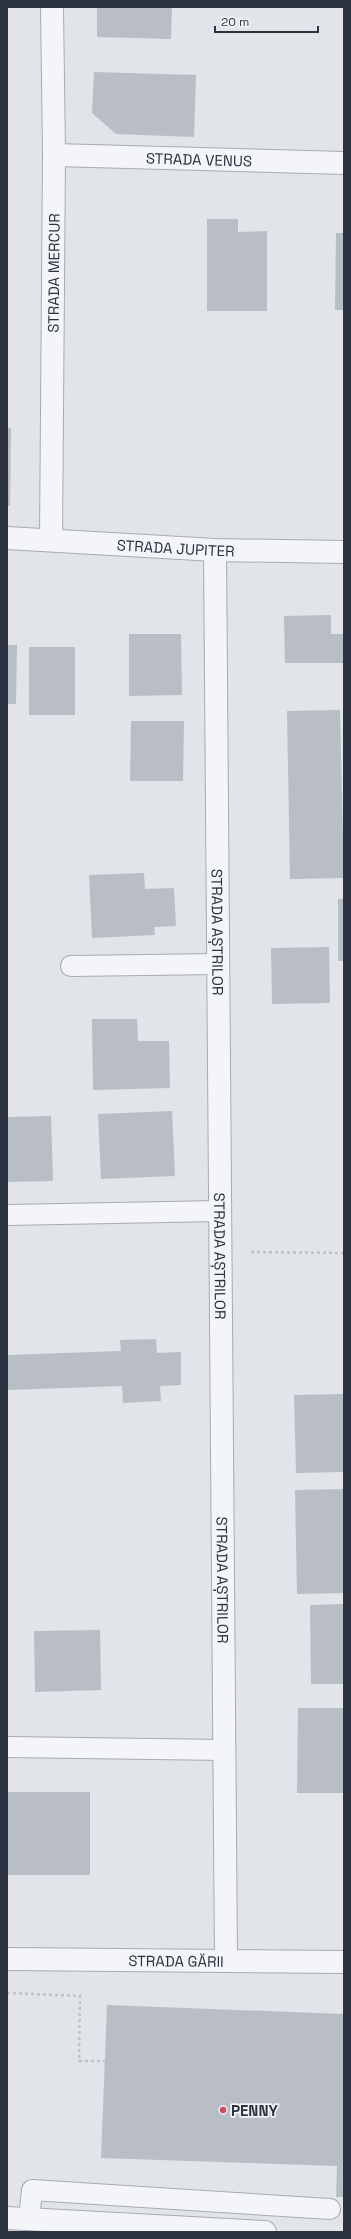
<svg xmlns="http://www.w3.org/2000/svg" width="351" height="2239" viewBox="0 0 351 2239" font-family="'Space Grotesk',sans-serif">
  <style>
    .building { fill: #b9bdc6 }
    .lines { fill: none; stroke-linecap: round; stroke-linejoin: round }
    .service-casing { stroke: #a7abb3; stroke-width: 22 }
    .minor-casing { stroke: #a7abb3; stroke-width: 24 }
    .path { stroke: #c0c2c8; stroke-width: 2.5; stroke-dasharray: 3 3; stroke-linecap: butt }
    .service { stroke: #f4f5f8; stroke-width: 20 }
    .minor { stroke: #f4f5f8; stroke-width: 22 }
    .poi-dot { fill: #c64e5e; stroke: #f1f3f7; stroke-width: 1.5 }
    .labels { text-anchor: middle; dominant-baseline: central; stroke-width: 3.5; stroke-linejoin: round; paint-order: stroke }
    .street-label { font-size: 15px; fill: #2b3240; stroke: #f1f3f7 }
    .poi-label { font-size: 15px; font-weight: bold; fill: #2b3240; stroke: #f1f3f7; text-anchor: start }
  </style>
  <rect width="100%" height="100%" fill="#e1e4e9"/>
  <g class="building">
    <path d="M97,7h75l-1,32 -74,-2z"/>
    <path d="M94,72l102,3 -2,62 -78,-3 -24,-21z"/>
    <path d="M207,219h31v13l29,-1v80h-60z"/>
    <path d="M336,233h8v77h-9z"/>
    <path d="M7,428h4l-1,78h-3z"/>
    <path d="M331,615v19h13v29h-59l-1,-47z"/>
    <path d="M129,634h52l1,61 -53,1z"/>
    <path d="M7,645h10l-1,59h-9z"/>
    <rect x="29" y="647" width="46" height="68"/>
    <path d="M340,710l4,168 -54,1 -3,-168z"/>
    <path d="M131,721h53l-1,60h-53z"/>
    <path d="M144,873l1,16 29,-1 2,38 -22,1 1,8 -63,3 -3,-63z"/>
    <rect x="338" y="899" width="6" height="62"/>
    <path d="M329,947l1,56 -58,1 -1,-56z"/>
    <path d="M92,1019h45l1,22h31l1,47 -77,2z"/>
    <path d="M172,1111l3,65 -74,3 -3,-65z"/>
    <path d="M51,1116l2,65 -46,1v-65z"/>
    <path d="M156,1339l1,14 24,-1v33l-21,1 1,15 -38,2 -1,-17 -115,4v-35l114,-4 -1,-11z"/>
    <path d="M344,1394v78l-48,1 -2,-78z"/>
    <path d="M344,1489v104l-47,1 -2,-104z"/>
    <path d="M344,1604v80h-33l-1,-79z"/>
    <path d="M100,1630l1,60 -66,2 -1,-61z"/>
    <path d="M298,1708h46v85h-47z"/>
    <rect x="7" y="1792" width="83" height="83"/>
    <path d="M107,2005l237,9v183h-8l1,-31 -236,-8z"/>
  </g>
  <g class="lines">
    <defs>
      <g id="service">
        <path d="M71,966l147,-2"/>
        <path d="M7,1215l213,-4"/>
        <path d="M7,1747l218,3"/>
        <path d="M29,2220l3,-30 298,19"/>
      </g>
      <g id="minor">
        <path id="s1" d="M54,155l290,8"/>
        <path id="s2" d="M7,538l208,12 129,2"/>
        <path id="s3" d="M51,540l3,-385 -2,-148"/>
        <path id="s4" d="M215,550l11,1411"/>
        <path id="s5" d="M7,1959l337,3"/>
        <path d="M7,2218l258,14"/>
      </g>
    </defs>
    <use href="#service" class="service-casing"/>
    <use href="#minor" class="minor-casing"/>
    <g class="path">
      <path d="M251,1252l93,1"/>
      <path d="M7,1993l73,3 -1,65h26"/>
    </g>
    <use href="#service" class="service"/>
    <use href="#minor" class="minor"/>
  </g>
  <circle class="poi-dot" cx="223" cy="2110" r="4"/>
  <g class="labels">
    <g class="street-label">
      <text stroke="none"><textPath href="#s1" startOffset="145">STRADA VENUS</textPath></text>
      <text stroke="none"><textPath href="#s3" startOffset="267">STRADA MERCUR</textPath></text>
      <text stroke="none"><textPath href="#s2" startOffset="169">STRADA JUPITER</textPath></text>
      <text stroke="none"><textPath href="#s4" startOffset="382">STRADA AȘTRILOR</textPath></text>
      <text stroke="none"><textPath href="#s4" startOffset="706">STRADA AȘTRILOR</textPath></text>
      <text stroke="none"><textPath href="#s4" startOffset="1030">STRADA AȘTRILOR</textPath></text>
      <text stroke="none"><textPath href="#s5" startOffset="169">STRADA GĂRII</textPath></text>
    </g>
    <g class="poi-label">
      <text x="231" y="2110">PENNY</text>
    </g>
  </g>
  <rect width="351" height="2239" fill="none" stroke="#2b3240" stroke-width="16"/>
  <path d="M215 26v6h103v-6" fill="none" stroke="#2b3240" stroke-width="2"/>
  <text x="221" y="26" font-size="12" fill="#2b3240" stroke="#f1f3f7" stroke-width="3" paint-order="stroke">20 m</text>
</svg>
